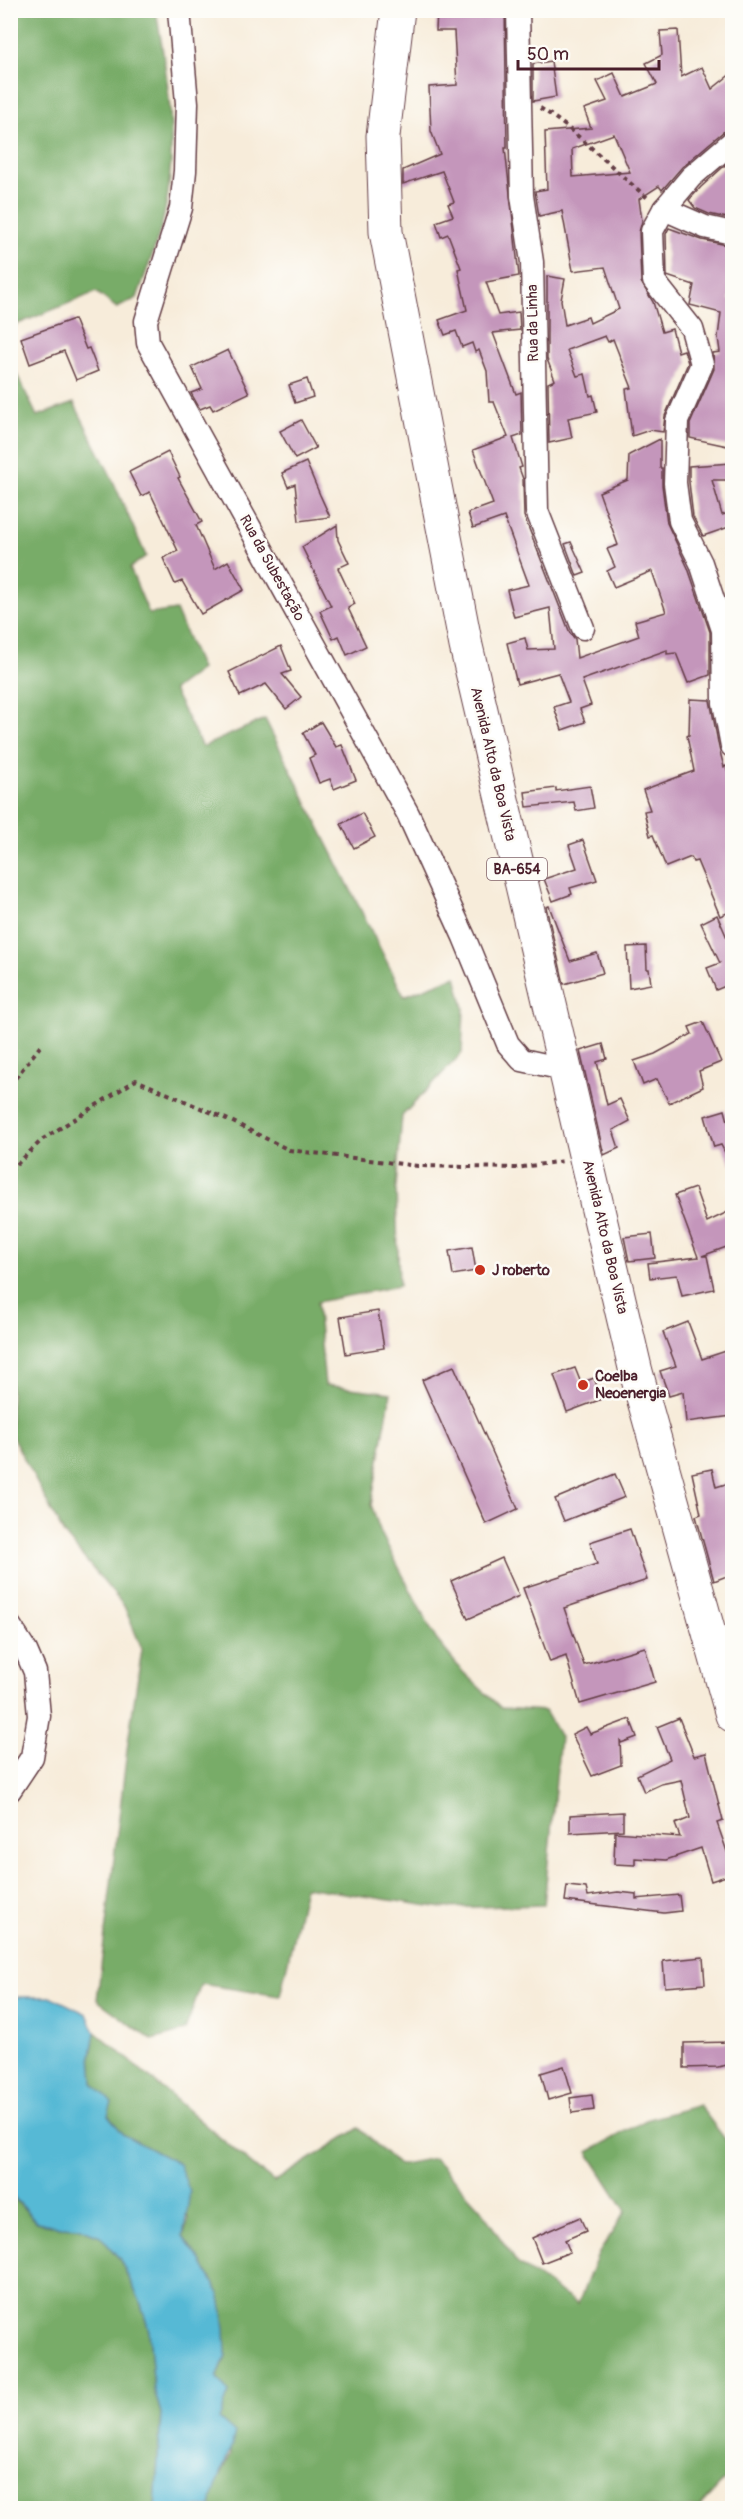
<svg xmlns="http://www.w3.org/2000/svg" width="743" height="2519" viewBox="0 0 743 2519" font-family="Pangolin,sans-serif">
  <style>
    .forest { fill: #78ac68; stroke: #61664a; stroke-width: 1.5 }
    .water { fill: #56b9d5; stroke: #506c80; stroke-width: 1.5 }
    .building { fill: #c496bb; fill-rule: evenodd }
    .lines { fill: none; stroke-linecap: round; stroke-linejoin: round }
    .street-casing { stroke: #643e45; stroke-width: 25 }
    .primary-casing { stroke: #643e45; stroke-width: 35 }
    .path { stroke: #643e45; stroke-width: 4; stroke-dasharray: 4.5 4.5; stroke-linecap: butt }
    .street { stroke: #fff; stroke-width: 22 }
    .primary { stroke: #fff; stroke-width: 33 }
    .poi-dot { fill: #c8321e; stroke: #fdfcf7; stroke-width: 2 }
    .labels { text-anchor: middle; dominant-baseline: central; stroke-width: 5; stroke-linejoin: round; paint-order: stroke }
    .shield { fill: #fdfcf7; stroke: #806168; stroke-width: 1.5 }
    .shield-label { font-size: 14px; font-weight: bold; fill: #4a1f2b }
    .street-label { font-size: 15px; fill: #4a1f2b; stroke: #fdfcf7 }
    .poi-label { font-size: 15px; font-weight: bold; fill: #4a1f2b; stroke: #fdfcf7; text-anchor: start }
  </style>
  <rect width="100%" height="100%" fill="#fdfcf7"/>
  <filter id="ink" filterUnits="userSpaceOnUse"><feTurbulence type="fractalNoise" baseFrequency=".0167" numOctaves="2"/><feDisplacementMap in="SourceGraphic" scale="12" xChannelSelector="R" yChannelSelector="G"/><feConvolveMatrix kernelMatrix="1 2 1 2 8 2 1 2 1" color-interpolation-filters="sRGB"/></filter>
  <filter id="wash" filterUnits="userSpaceOnUse"><feTurbulence type="fractalNoise" baseFrequency=".008" numOctaves="4" result="noise"/><feDisplacementMap in="SourceGraphic" scale="24" xChannelSelector="R" yChannelSelector="G"/><feGaussianBlur stdDeviation="1.35" result="paint"/><feColorMatrix in="noise" values="0 0 0 0 0 0 0 0 0 0 0 0 0 0 0 0 0 1.4 0 .05"/><feComposite in="paint" operator="in"/></filter>
  <g filter="url(#wash)">
    <rect width="100%" height="100%" fill="#f7ecda"/>
    <g class="forest">
      <path d="M11,10l145,1c12,66 23,137 8,204 -6,28 -18,56 -27,83l-20,10 -21,-16 -85,35z"/>
      <path d="M10,360l27,56 37,-13 36,71 36,82 -16,12 19,46 27,-4 25,59 -28,21 29,57 63,-28 139,277 52,-20 8,32 -2,45 -60,63 -6,71 3,99 -82,16 8,83 66,8 -20,112 10,28 55,106 27,33 38,36 44,3 15,26 -16,168 -102,3 -137,-21 -25,109 -79,-12 -16,47 -33,9 -55,-40 31,-258 14,-93 -18,-43 -60,-72 -53,-100z"/>
      <path d="M95,2032c61,48 117,102 179,150l85,-54 39,37 36,-7 46,50 37,55 61,41 19,-48 29,-45 -38,-59 58,-32 53,-15 33,43v324l-33,36h-488l2,-17 18,-37 -13,-35 11,-26 -12,-14 9,-24 -6,-59 -19,-35 -18,-24 5,-18 -9,-55 -55,-29 -16,-20 -15,-32 -2,-28z"/>
      <path d="M10,2194l27,28 23,5 20,1 20,7 19,23 21,43 9,30 5,58 7,24 -6,95h-144z"/>
    </g>
    <path class="water" d="M17,1997h35l35,17 8,18 -4,23 2,28 19,20 -4,12 16,20 55,29 11,28 -7,45 18,24 19,35 5,32 1,27 -9,23 12,15 -10,26 16,14c-6,27 -21,49 -24,75h-56l6,-95 -7,-24 -5,-58 -9,-30 -21,-43 -19,-22 -20,-8 -20,-1 -23,-5 -26,-28 -1,-192z"/>
    <g id="blocks">
      <g class="building">
        <path d="M437,10h68l2,138h-2l14,128 -33,6 12,33 21,-3 1,18 -27,3 23,61 5,-2 1,43 -9,3 9,29 -3,1 4,11 1,37 46,117 5,6 2,19 62,-22 -4,-15 31,-9 -14,-41 -38,16 -7,-16 8,-4 -8,-18 11,-4 -19,-53 29,-12 1,-25 31,-16v29h2v17l5,38 21,45 22,64v43l-22,8 -12,-30 -9,1v-4l-85,30 9,25 -11,4 5,13 -23,8 -8,-23 15,-5 -11,-29 -41,11 -10,-41 18,-5 3,12 26,-1 -4,-41 -36,9 -7,-27 22,-5 -25,-68 -31,11 -5,-15 25,-9 -20,-54 35,-13 -14,-35h-5l-2,-31 -8,-21 -4,2 -3,-9 -10,4 -6,-16 -11,4 -6,-15 28,-10 -9,-41 3,-1 -13,-34 -7,3 -5,-15 17,-6 -5,-12 6,-2 -12,-31 -39,13v-14l37,-16 -9,-23 -2,-44 28,-2 -3,-54h-18z"/>
        <path d="M678,30l3,47 21,-10 10,22 20,-16v56l-9,3 -41,35 -20,23 -3,-4 -20,13 3,22 -3,11 2,50 12,20 9,30 10,-3 6,23 6,-2 4,13 -23,53 -2,16 -13,-2 -18,6 -6,-47 6,-1 -19,-49 -5,3 -3,-6 -38,14 10,26 8,-2 5,22 3,-1 4,17 -29,6 4,20 -23,5 -1,-60 7,-3 -8,-21v-83l18,3 -4,21 4,25 23,-8 2,6 29,-14 -14,-42 -32,4 -11,-60 -23,5 -4,-25 12,-2 -2,-57 46,-4 -7,-19 23,-8 -10,-20 17,-8 11,24 32,-13 -11,-21 16,-8 -2,-24zM614,134l16,38 -57,5 -1,-28z"/>
        <path d="M551,61l5,36 -23,4v-37z"/>
        <path d="M732,159v60l-23,-5 -14,-6 -6,-8 12,-13z"/>
        <path d="M669,228l33,12 30,6v41l-3,13h3v147l-42,-9v-14l24,-55 -1,-16 7,-1 -2,-15 3,-24 -31,-8 4,-20 -27,-9 -1,-42z"/>
        <path d="M74,319l12,30 3,-1 9,23 -22,9 -12,-29 -34,13 -9,-26z"/>
        <path d="M228,350l21,43 -36,17 -3,-5 -10,4 -9,-16 11,-4 -10,-22z"/>
        <path d="M307,379l6,18 -18,6 -6,-18z"/>
        <path d="M301,420l15,28 -21,11 -15,-28z"/>
        <path d="M168,452l12,25 -2,1 24,44 -6,3 19,44 13,-8 16,29 -43,24 -19,-33 -7,3 -12,-26 15,-7 -28,-59 -9,4 -12,-24z"/>
        <path d="M306,462l14,33 10,22 -31,4 -4,-37 -7,3 -6,-14z"/>
        <path d="M732,463v17h-20l10,35 10,-3v14l-29,10 -10,-19 -4,-35v-16z"/>
        <path d="M337,525l1,15 11,23 -11,5 17,36 -7,4 18,38 -19,9 -8,-19 -6,3 -13,-28 11,-5 -29,-59z"/>
        <path d="M571,542l14,31 -8,3 -12,-32z"/>
        <path d="M281,646l10,25 -9,3 19,23 -15,12 -20,-25 -26,12 -11,-24z"/>
        <path d="M690,699l20,1 9,48 5,19 2,-1 6,19v126l-12,5 -23,-55 -4,1 -2,-5 -25,10 -13,-32 -3,1 -6,-25 6,-1 -7,-20 51,-19 -7,-35 2,-1z"/>
        <path d="M321,722l15,25 6,-2 14,35 -22,9 -4,-10 -11,4 -10,-25 6,-3 -12,-22z"/>
        <path d="M590,786l4,22 -18,3 -2,-9 -47,5 -2,-15 31,-4v3z"/>
        <path d="M362,813l13,24 -21,11 -13,-24z"/>
        <path d="M583,840l14,40 -27,8 2,6 -19,7 -9,-22 33,-11 -8,-23z"/>
        <path d="M549,906l21,55 27,-8 6,20 -39,11 -18,-77z"/>
        <path d="M717,915l15,34v40l-2,-5 -14,6 -9,-22 13,-5 -19,-40z"/>
        <path d="M646,946l1,23h2l2,15 -22,4 -2,-41z"/>
        <path d="M703,1022l18,40 -22,9 4,16 -34,16 -12,-24 -14,6 -9,-24 21,-7 37,-20 -3,-7z"/>
        <path d="M603,1044l4,15 -10,3 10,43 13,-6 10,22 -17,9 6,18 -15,7 -24,-104z"/>
        <path d="M725,1110l7,26v30l-11,-21 -7,2 -9,-31z"/>
        <path d="M695,1188l12,34 25,-12v35l-30,11h5l7,33 -32,7 -5,-21 -27,3 -2,-15 50,-6 -23,-62z"/>
        <path d="M652,1234l3,24 -26,3 -5,-24z"/>
        <path d="M472,1247l4,24 -23,4 -4,-24z"/>
        <path d="M378,1311l6,37 -38,6 -6,-37z"/>
        <path d="M688,1322l14,37 30,-10v67l-46,6 -3,-30 -14,4 -9,-25 16,-5 -13,-34z"/>
        <path d="M454,1366l64,143 -32,15 -64,-144z"/>
        <path d="M575,1368l6,15 13,-5 8,21 -35,13 -13,-37z"/>
        <path d="M712,1469l4,18 16,-5v92l-18,7 -18,-65 5,-2 -9,-41z"/>
        <path d="M615,1474l10,23 -61,24 -9,-22z"/>
        <path d="M630,1529l17,51 -83,28 20,57 61,-18 10,35 -75,22 -14,-48 -16,6 -27,-74 74,-24 -7,-22z"/>
        <path d="M502,1558l17,38 -51,23 -17,-38z"/>
        <path d="M679,1718l15,38 12,-3 17,68 -6,2 15,43v8l-21,7 -10,-33 -35,12 -31,-2v7l-21,-1 1,-32 65,5 -5,-13 15,-6 -9,-38 -20,4 -17,8 -7,-17 33,-16 -13,-32z"/>
        <path d="M630,1719l7,18 -16,6 -1,-4 1,26 -29,11 -20,-42 14,-7 4,7z"/>
        <path d="M623,1812v18l-53,3v-18z"/>
        <path d="M567,1886l19,2 2,8 30,-4 18,2v5l43,-4 2,16 -17,2 -99,-12z"/>
        <path d="M703,1957l2,27 -40,3 -2,-26z"/>
        <path d="M732,2042v22l-14,3 -34,1v-25z"/>
        <path d="M564,2066l8,27 -24,7 -7,-27z"/>
        <path d="M592,2095l2,15 -22,3 -2,-15z"/>
        <path d="M580,2217l6,14 -21,9 5,12 -28,11 -10,-25z"/>
      </g>
    </g>
  </g>
  <g filter="url(#ink)">
    <use href="#blocks" fill-opacity="0" stroke="#643e45" stroke-width="1.5"/>
    <g class="lines">
      <defs>
        <g id="street">
          <path d="M179,10l8,93 -2,68 -4,37 -35,113 2,22 260,471 56,123 44,107 14,16 42,9"/>
          <path d="M518,10l4,186 10,66 5,249 46,117"/>
          <path d="M732,142l-41,35 -27,32 -12,22 2,50 38,48 10,35 -25,57 -2,62 5,38 21,42 22,67 1,73 8,43"/>
          <path d="M664,209l41,18 27,6"/>
          <path d="M10,1626l16,25 9,21 4,44 -7,41 -22,33"/>
        </g>
        <path id="primary" d="M398,10l-15,126 3,96 80,414 170,726 96,343"/>
      </defs>
      <use href="#street" class="street-casing"/>
      <use href="#primary" class="primary-casing"/>
      <g class="path">
        <path d="M540,108c40,25 72,61 109,91"/>
        <path d="M10,1085l32,-41"/>
        <path d="M10,1171l33,-32 93,-59 95,41 58,29 129,16 98,2 47,-7"/>
      </g>
      <use href="#street" class="street"/>
      <use href="#primary" class="primary"/>
    </g>
  </g>
  <g class="poi-dot">
    <circle cx="480" cy="1270" r="6"/>
    <circle cx="583" cy="1385" r="6"/>
  </g>
  <g class="labels">
    <rect class="shield" x="487" y="858" width="60" height="22" rx="4.5"/>
    <g class="shield-label">
      <text x="517" y="869">BA-654</text>
    </g>
    <g class="street-label">
      <text transform="translate(533 323) rotate(-91)">Rua da Linha</text>
      <text transform="translate(272 568) rotate(61)">Rua da Subestação</text>
      <text transform="translate(493 764) rotate(77)">Avenida Alto da Boa Vista</text>
      <text transform="translate(605 1237) rotate(77)">Avenida Alto da Boa Vista</text>
    </g>
    <g class="poi-label">
      <text x="492" y="1270">J roberto</text>
      <text x="595" y="1376">Coelba<tspan x="595" dy="17">Neoenergia</tspan></text>
    </g>
  </g>
  <rect width="743" height="2519" fill="none" stroke="#fdfcf7" stroke-width="36"/>
  <path d="M518 60v9h141v-9" fill="none" stroke="#4a1f2b" stroke-width="3"/>
  <text x="527" y="60" font-size="18" fill="#4a1f2b" stroke="#fdfcf7" stroke-width="4.5" paint-order="stroke">50 m</text>
</svg>
